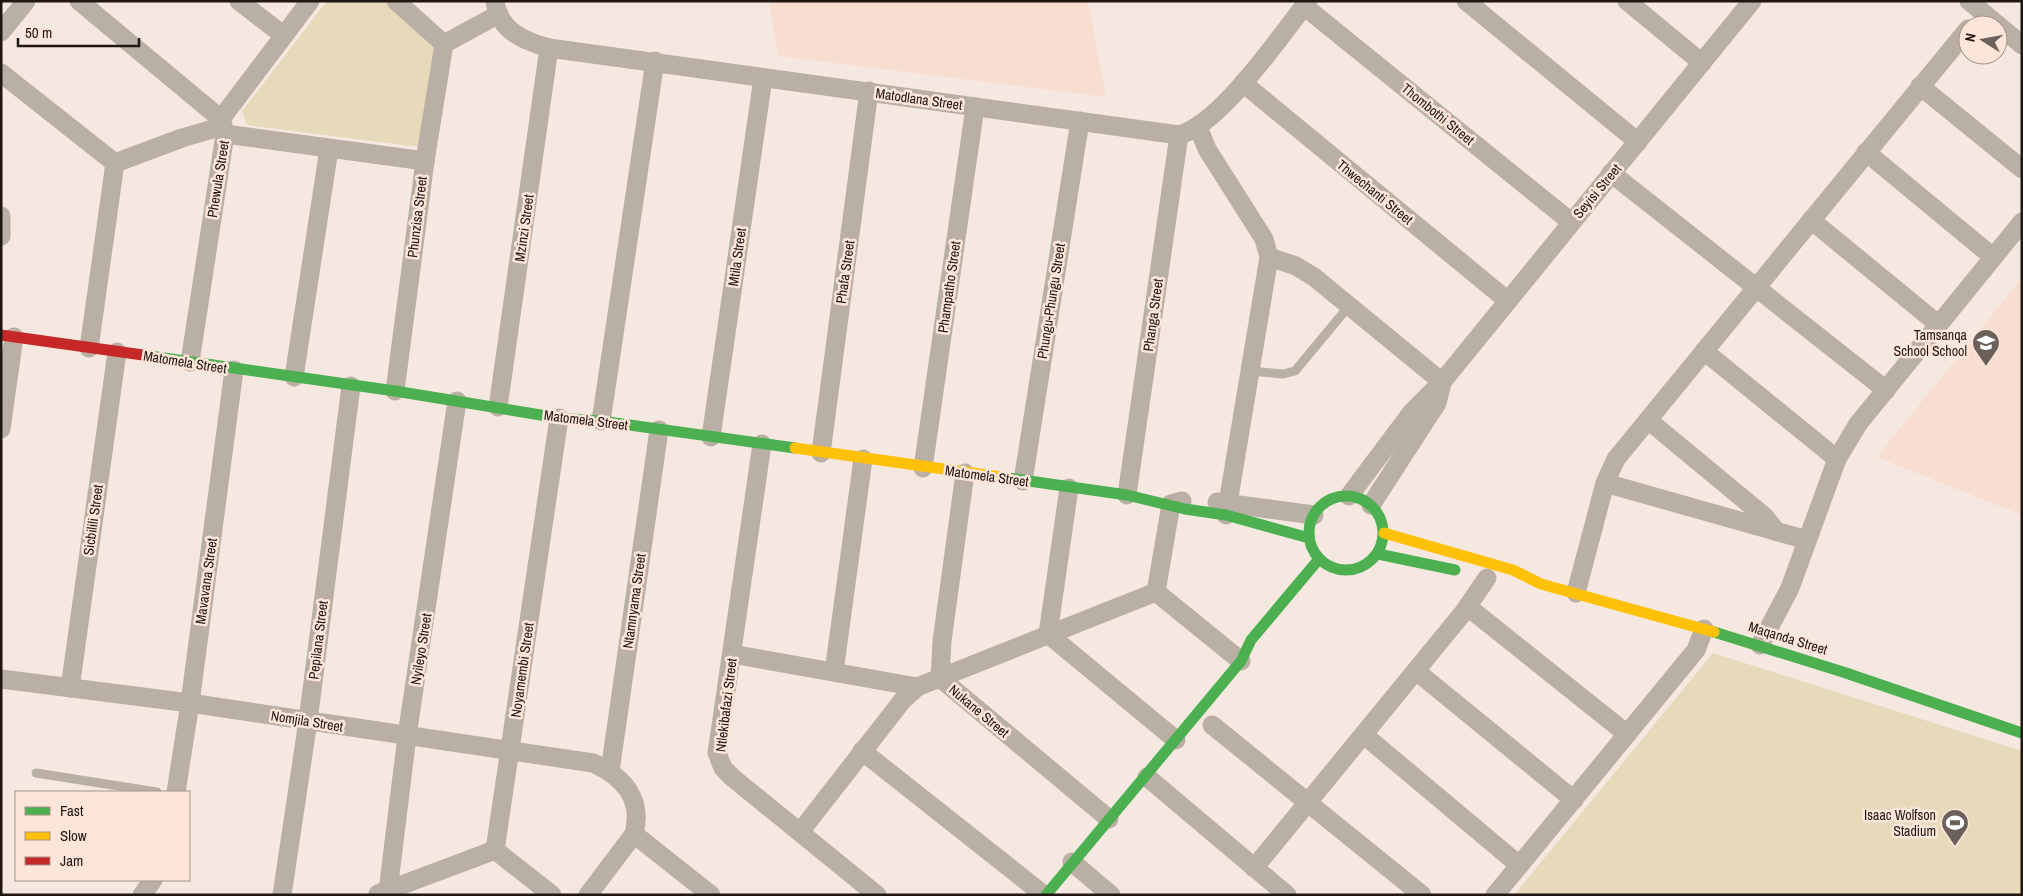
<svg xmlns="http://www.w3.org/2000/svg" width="2023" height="896" viewBox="0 0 2023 896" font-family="'Archivo Narrow',sans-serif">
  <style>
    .built { fill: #f8ded0 }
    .green { fill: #e6daba }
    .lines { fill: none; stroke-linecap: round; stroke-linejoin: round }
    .lane { stroke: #baafa4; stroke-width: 9 }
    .street { stroke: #baafa4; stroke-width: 19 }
    .fast { stroke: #4caf50; stroke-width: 11 }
    .slow { stroke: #ffc107; stroke-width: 11 }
    .jam { stroke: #c62828; stroke-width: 11 }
    .labels { text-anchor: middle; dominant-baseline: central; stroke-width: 5; stroke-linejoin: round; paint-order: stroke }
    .street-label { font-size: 14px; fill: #211712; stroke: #fde5d9 }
    .poi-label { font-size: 14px; fill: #211712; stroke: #fde5d9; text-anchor: end }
  </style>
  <rect width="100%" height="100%" fill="#f5e8e1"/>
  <g class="built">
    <path d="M769,1h319l18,96 -328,-41z"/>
    <path d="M2022,278v237l-145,-58z"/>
  </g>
  <g class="green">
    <path d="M327,1h57l53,46 -18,100 -172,-22 -5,-14z"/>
    <path d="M1713,653l309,98v144h-508z"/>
  </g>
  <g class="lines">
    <g class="lane">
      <path d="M1251,371l32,3 12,-3 54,-65"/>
      <path d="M36,773l121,19"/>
    </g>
    <g class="street">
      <path d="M79,1l142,118 4,15 -35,228"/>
      <path d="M239,1l44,34"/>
      <path d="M396,1l48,43"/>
      <path d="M495,1c4,30 29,40 54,47l630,87c42,-11 101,-99 129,-134"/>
      <path d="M1466,1l172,141"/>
      <path d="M1627,1l75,62"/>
      <path d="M1969,1l29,24"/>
      <path d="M1304,6l267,216"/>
      <path d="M1998,25l24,20"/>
      <path d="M1,32l25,-31"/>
      <path d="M444,44l55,-30"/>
      <path d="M1,73l114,90"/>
      <path d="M1243,83l265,218"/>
      <path d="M1920,86l102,83"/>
      <path d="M221,119l89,-118"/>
      <path d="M1198,127l9,22 57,90 5,18 -43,258"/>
      <path d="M225,134l200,27"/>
      <path d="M1866,152l127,105"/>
      <path d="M115,163l67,-25 41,-12"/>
      <path d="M1611,173l275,217"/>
      <path d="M1,216v20"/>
      <path d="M1811,220l128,105"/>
      <path d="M1269,257l27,9 18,11 128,105"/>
      <path d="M89,348l26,-185"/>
      <path d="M1704,351l133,108"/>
      <path d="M294,377l35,-228"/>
      <path d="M395,391l30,-230 19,-117"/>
      <path d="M498,407l51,-359"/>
      <path d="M1648,420l116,96 13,16"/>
      <path d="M601,421l54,-360"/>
      <path d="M1,429l13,-92"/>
      <path d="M711,437l52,-359"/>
      <path d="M762,444l-45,309 6,15 10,10 144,117"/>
      <path d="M821,453l48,-362"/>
      <path d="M923,468l52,-361"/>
      <path d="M965,473l-23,168 -2,37 169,141"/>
      <path d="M1023,481l57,-360"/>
      <path d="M1605,483l202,57"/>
      <path d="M1069,488l-21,146 128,106"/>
      <path d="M1127,495l52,-360"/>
      <path d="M1349,496l63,-84 30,-30 310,-381"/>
      <path d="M1217,502l97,13"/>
      <path d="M1371,505l66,-102 5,-20"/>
      <path d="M1156,592l15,-88 11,-3"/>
      <path d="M1156,592l85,69"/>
      <path d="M1576,593l29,-110 11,-24 352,-430"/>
      <path d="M1468,607l159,127"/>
      <path d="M1760,645l30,-57 47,-129 21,-35 164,-202"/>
      <path d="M732,654l185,33"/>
      <path d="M1416,671l158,129"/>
      <path d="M834,672l29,-213"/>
      <path d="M1,679l189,24 403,60c31,14 50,36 41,71l-46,61"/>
      <path d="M70,688l47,-336"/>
      <path d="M1212,725l210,170"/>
      <path d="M1364,735l155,130"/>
      <path d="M862,751l182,144"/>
      <path d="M610,771l49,-341"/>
      <path d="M1147,777l140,118"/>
      <path d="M176,792l14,-89 44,-333"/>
      <path d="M800,832l102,-131 15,-14 239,-95"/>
      <path d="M634,834l77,61"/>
      <path d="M495,850l64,-432"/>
      <path d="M495,850l57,45"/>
      <path d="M1072,862l39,33"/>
      <path d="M1254,868l209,-255 24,-35"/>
      <path d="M378,894l117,-44"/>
      <path d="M142,895l11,-15"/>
      <path d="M282,895l26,-174 43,-335"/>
      <path d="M393,895l-5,-4 19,-155 50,-335"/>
      <path d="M1495,895l201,-245 8,-21"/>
    </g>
    <g class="fast">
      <path d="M150,356l245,35 164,27 42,3 194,27"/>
      <path d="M1008,478l119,17 58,14 41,6 83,23"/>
      <circle cx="1346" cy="533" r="37"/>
      <path d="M1378,554l77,16"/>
      <path d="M1714,632l129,40 179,61"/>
      <path d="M1046,895l195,-234 10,-21 68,-81"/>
    </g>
    <g class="slow">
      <path d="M795,448l213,30"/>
      <path d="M1384,533l129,37 28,14 173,48"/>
    </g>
    <path class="jam" d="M1,335l149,21"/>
  </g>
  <defs>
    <symbol id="school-pin" viewBox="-11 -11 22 30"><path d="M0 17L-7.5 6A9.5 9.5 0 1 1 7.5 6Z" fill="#6b605a" stroke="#fde5d9"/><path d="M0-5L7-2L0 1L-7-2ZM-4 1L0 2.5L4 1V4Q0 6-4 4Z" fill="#fff"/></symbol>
    <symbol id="stadium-pin" viewBox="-11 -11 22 30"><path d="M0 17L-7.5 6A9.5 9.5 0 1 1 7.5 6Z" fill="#6b605a" stroke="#fde5d9"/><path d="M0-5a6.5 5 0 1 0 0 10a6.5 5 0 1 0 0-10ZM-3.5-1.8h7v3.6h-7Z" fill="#fff"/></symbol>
  </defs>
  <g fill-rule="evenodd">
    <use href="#school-pin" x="1970" y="327" width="32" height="43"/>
    <use href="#stadium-pin" x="1939" y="807" width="32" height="43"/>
  </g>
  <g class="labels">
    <g class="street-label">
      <text transform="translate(919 99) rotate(8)">Matodlana Street</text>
      <text transform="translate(1438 114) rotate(39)">Thombothi Street</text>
      <text transform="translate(218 179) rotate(-81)">Phewula Street</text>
      <text transform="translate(1597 191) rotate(-50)">Seyisi Street</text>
      <text transform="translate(1375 192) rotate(39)">Thwechanti Street</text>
      <text transform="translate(417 217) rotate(-83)">Phunzisa Street</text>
      <text transform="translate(524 228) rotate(-82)">Mzinzi Street</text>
      <text transform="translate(737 257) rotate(-82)">Mtila Street</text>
      <text transform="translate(845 272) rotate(-82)">Phafa Street</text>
      <text transform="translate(949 287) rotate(-82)">Phampatho Street</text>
      <text transform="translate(1051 301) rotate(-81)">Phungu-Phungu Street</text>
      <text transform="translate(1153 315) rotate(-82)">Phanga Street</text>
      <text transform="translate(185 362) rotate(9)">Matomela Street</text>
      <text transform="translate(586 420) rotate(7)">Matomela Street</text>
      <text transform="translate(987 476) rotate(8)">Matomela Street</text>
      <text transform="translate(93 520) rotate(-82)">Sicbilili Street</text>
      <text transform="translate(206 581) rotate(-82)">Mavavana Street</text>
      <text transform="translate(634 601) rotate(-82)">Ntamnyama Street</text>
      <text transform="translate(1788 638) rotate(17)">Maqanda Street</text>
      <text transform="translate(318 640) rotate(-83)">Pepilana Street</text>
      <text transform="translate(421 649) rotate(-81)">Nyileyo Street</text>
      <text transform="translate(522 670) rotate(-82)">Noyamembi Street</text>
      <text transform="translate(726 705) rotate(-83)">Ntlekibafazi Street</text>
      <text transform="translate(979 711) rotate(40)">Nukane Street</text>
      <text transform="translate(307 721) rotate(9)">Nomjila Street</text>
    </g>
    <g class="poi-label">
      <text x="1967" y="335">Tamsanqa<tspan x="1967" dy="16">School School</tspan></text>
      <text x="1936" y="815">Isaac Wolfson<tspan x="1936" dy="16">Stadium</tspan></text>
    </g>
  </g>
  <rect width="2023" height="896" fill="none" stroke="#211712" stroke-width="5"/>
  <rect x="15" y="791" width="175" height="90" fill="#fde5d9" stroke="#a59389"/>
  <rect x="25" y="807" width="25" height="8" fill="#4caf50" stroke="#a59389"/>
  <text x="60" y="816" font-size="15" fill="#211712">Fast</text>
  <rect x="25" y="832" width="25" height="8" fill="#ffc107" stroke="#a59389"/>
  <text x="60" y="841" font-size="15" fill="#211712">Slow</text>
  <rect x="25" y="857" width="25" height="8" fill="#c62828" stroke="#a59389"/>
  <text x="60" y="866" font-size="15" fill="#211712">Jam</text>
  <g transform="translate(1983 40) rotate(281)"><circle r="24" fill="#fde5d9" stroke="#a59389"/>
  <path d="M0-4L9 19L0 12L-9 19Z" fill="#6b605a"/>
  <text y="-8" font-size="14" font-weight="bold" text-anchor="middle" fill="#211712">N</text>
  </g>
  <path d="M18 38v8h121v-8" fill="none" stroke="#211712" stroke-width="2.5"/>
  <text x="25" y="38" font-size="15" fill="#211712" stroke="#fde5d9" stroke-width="4" paint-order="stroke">50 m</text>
</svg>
